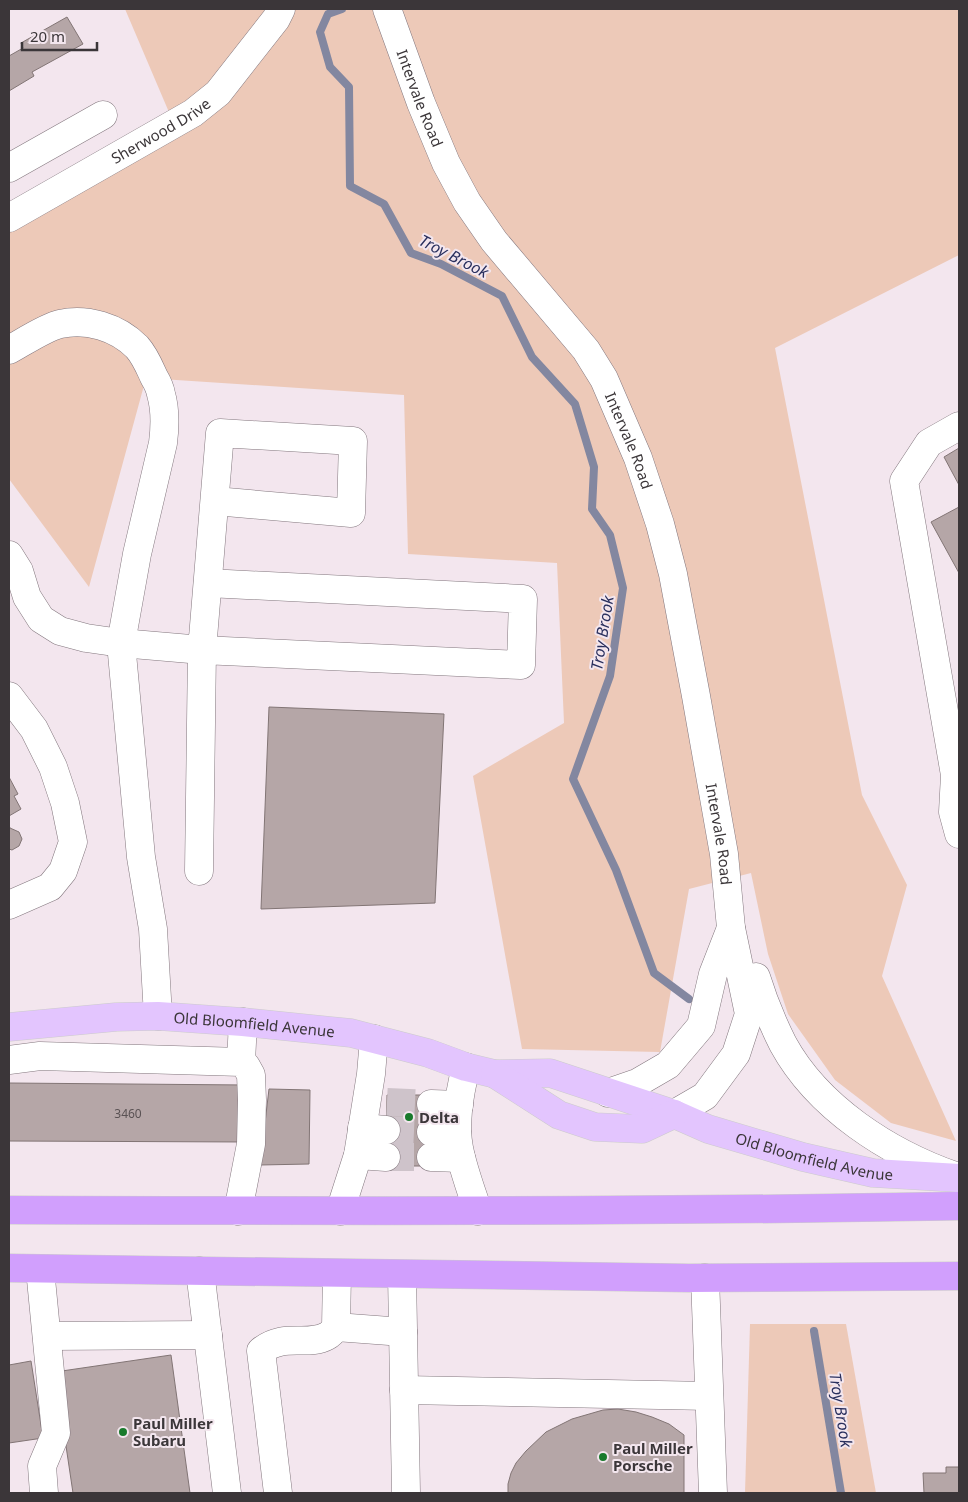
<svg xmlns="http://www.w3.org/2000/svg" width="968" height="1502" viewBox="0 0 968 1502" font-family="'Noto Sans',sans-serif">
  <style>
    .green { fill: #edc9b8 }
    .lines { fill: none; stroke-linecap: round; stroke-linejoin: round }
    .stream { stroke: #8387a0; stroke-width: 8 }
    .building { fill: #b5a6a7; stroke: #827575 }
    .minor-tunnel { stroke: #cec3ca; stroke-width: 28; stroke-dasharray: 28 14; stroke-linecap: butt }
    .minor-casing { stroke: #83777e; stroke-width: 29 }
    .major-casing { stroke: #cccbcc; stroke-width: 29 }
    .highway-casing { stroke: #cccbcc; stroke-width: 29 }
    .minor { stroke: #fff; stroke-width: 28 }
    .major { stroke: #e3c5fe; stroke-width: 28 }
    .highway { stroke: #d19ffd; stroke-width: 28 }
    .poi-dot { fill: #187a2c; stroke: #f3e6ee; stroke-width: 2 }
    .labels { text-anchor: middle; dominant-baseline: central; stroke-width: 4; stroke-linejoin: round; paint-order: stroke }
    .number-label { font-size: 12px; fill: #5a5254 }
    .street-label { font-size: 15px; fill: #3b3639; stroke: #f3e6ee }
    .poi-label { font-size: 15px; font-weight: bold; fill: #3b3639; stroke: #f3e6ee; text-anchor: start }
    .water-label { font-size: 16px; font-style: italic; fill: #292f5d; stroke: #f3e6ee }
  </style>
  <rect width="100%" height="100%" fill="#f3e6ee"/>
  <g class="green">
    <path d="M125,9h834v246l-184,93 87,447 45,90 -25,91 74,165 -65,-18 -56,-43 -47,-66 -20,-60 -17,-81 -62,16 -29,163 -138,-3 -49,-273 91,-53 -7,-160 -149,-9 -4,-159 -258,-17 -57,209 -80,-108v-267l165,-88z"/>
    <path d="M750,1324h96l30,169h-131z"/>
  </g>
  <g class="lines">
    <g class="stream">
      <path d="M342,9l-14,5 -8,18 10,35 19,20 1,99 34,18 27,49 30,11 61,32 30,61 43,47 19,63 -2,42 18,26 13,53 -13,88 -37,103 43,91 38,103 35,26"/>
      <path d="M814,1331l27,162"/>
    </g>
  </g>
  <g class="building">
    <path d="M67,17l16,27 -51,28 2,4 -25,15v-35l14,-8 -2,-5z"/>
    <path d="M959,448v37l-15,-28z"/>
    <path d="M959,507v66l-28,-51z"/>
    <path d="M269,707l175,7 -9,189 -174,6z"/>
    <path d="M9,777l9,17 -4,2 7,13 -12,7z"/>
    <path d="M9,826l1,2 9,4 3,7 -3,7 -7,4 -3,-1z"/>
    <path d="M9,1083l237,2v57l-237,-1z"/>
    <path d="M269,1089l41,1 -1,74 -49,1z"/>
    <path d="M387,1095h45l-1,71h-45z"/>
    <path d="M171,1355l19,138h-117l-18,-121z"/>
    <path d="M31,1361l12,77 -34,5v-78z"/>
    <path d="M618,1409l18,3 16,5 17,7 15,11v58h-176v-9l3,-11 5,-10 10,-12 20,-19 26,-13 31,-9z"/>
    <path d="M946,1467h13v26h-35l-1,-20h23z"/>
  </g>
  <g class="lines">
    <g class="minor-tunnel">
      <path d="M387,1102l44,2"/>
      <path d="M386,1130l45,2"/>
      <path d="M386,1157h45"/>
    </g>
    <defs>
      <g id="minor">
        <path id="s1" d="M387,9l34,94 25,60 21,39 27,39 92,109 18,29 34,79 22,66 13,50 23,122 28,158 7,74 18,86 -13,40 -31,42 -31,18"/>
        <path d="M9,168l94,-53"/>
        <path id="s2" d="M9,218l184,-105 25,-20 58,-74 5,-10"/>
        <path d="M9,350c13,-7 37,-23 51,-26 27,-6 57,3 77,23 8,9 12,19 17,30 3,5 6,11 7,17 5,17 4,33 2,49l-26,111 -16,89 20,214 12,72 5,87"/>
        <path d="M959,426l-30,17 -25,38 51,294 -2,37 6,22"/>
        <path d="M9,555l10,16 8,26 14,22 19,12 26,7 35,5 81,7 18,-217 133,8 -2,72 -136,-12"/>
        <path d="M9,696l25,33 19,38 12,36 8,39 -10,29 -13,16 -41,18"/>
        <path d="M199,871l3,-221 319,15 2,-66 -315,-16"/>
        <path d="M756,977c7,23 16,45 27,67 35,64 106,109 172,132"/>
        <path d="M9,1060l31,-4 201,6 5,4 5,9 1,25 -1,44 -13,67"/>
        <path d="M241,1062l2,-40"/>
        <path d="M466,1067c-6,24 -12,56 -7,81 4,21 12,42 19,63"/>
        <path d="M608,1093l29,-10 31,-18 33,-39 12,-52 18,-46"/>
        <path d="M431,1104l28,1"/>
        <path d="M362,1128l24,2"/>
        <path d="M431,1132l26,1"/>
        <path d="M358,1155l28,2"/>
        <path d="M431,1157l30,1"/>
        <path d="M340,1211l18,-56 13,-81 3,-35"/>
        <path d="M40,1269l16,164 -14,33 2,27"/>
        <path d="M200,1271l27,222"/>
        <path d="M402,1275l4,218"/>
        <path d="M705,1278l8,215"/>
        <path d="M336,1327l67,5"/>
        <path d="M47,1336l161,-1"/>
        <path d="M404,1390l305,6"/>
        <path d="M278,1493l-17,-142c23,-19 46,-4 66,-15 4,-2 7,-6 9,-9l1,-53"/>
      </g>
      <g id="major">
        <path id="s3" d="M9,1027l107,-10 42,-1 85,6 108,11 77,20 38,14 29,7 55,-1 124,41 34,15 95,28 70,16 86,5"/>
        <path d="M495,1074l64,41 36,12 47,2 32,-15"/>
      </g>
      <g id="highway">
        <path d="M9,1210c317,1 633,2 950,-4"/>
        <path d="M9,1268l680,10 270,-2"/>
      </g>
    </defs>
    <use href="#minor" class="minor-casing"/>
    <use href="#major" class="major-casing"/>
    <use href="#highway" class="highway-casing"/>
    <use href="#minor" class="minor"/>
    <use href="#major" class="major"/>
    <use href="#highway" class="highway"/>
  </g>
  <g class="poi-dot">
    <circle cx="409" cy="1117" r="5"/>
    <circle cx="123" cy="1432" r="5"/>
    <circle cx="603" cy="1457" r="5"/>
  </g>
  <g class="labels">
    <g class="number-label">
      <text x="128" y="1113">3460</text>
    </g>
    <g class="street-label">
      <text stroke="none"><textPath href="#s1" startOffset="95">Intervale Road</textPath></text>
      <text stroke="none"><textPath href="#s2" startOffset="175">Sherwood Drive</textPath></text>
      <text stroke="none"><textPath href="#s1" startOffset="500">Intervale Road</textPath></text>
      <text stroke="none"><textPath href="#s1" startOffset="905">Intervale Road</textPath></text>
      <text stroke="none"><textPath href="#s3" startOffset="246">Old Bloomfield Avenue</textPath></text>
      <text stroke="none"><textPath href="#s3" startOffset="826">Old Bloomfield Avenue</textPath></text>
    </g>
    <g class="poi-label">
      <text x="419" y="1117">Delta</text>
      <text x="133" y="1423">Paul Miller<tspan x="133" dy="17">Subaru</tspan></text>
      <text x="613" y="1448">Paul Miller<tspan x="613" dy="17">Porsche</tspan></text>
    </g>
    <g class="water-label">
      <text transform="translate(454 256) rotate(27)">Troy Brook</text>
      <text transform="translate(602 633) rotate(-81)">Troy Brook</text>
      <text transform="translate(841 1410) rotate(81)">Troy Brook</text>
    </g>
  </g>
  <rect width="968" height="1502" fill="none" stroke="#3b3639" stroke-width="20"/>
  <path d="M22 42v8h75v-8" fill="none" stroke="#3b3639" stroke-width="2.5"/>
  <text x="30" y="42" font-size="15" fill="#3b3639" stroke="#f3e6ee" stroke-width="4" paint-order="stroke">20 m</text>
</svg>
